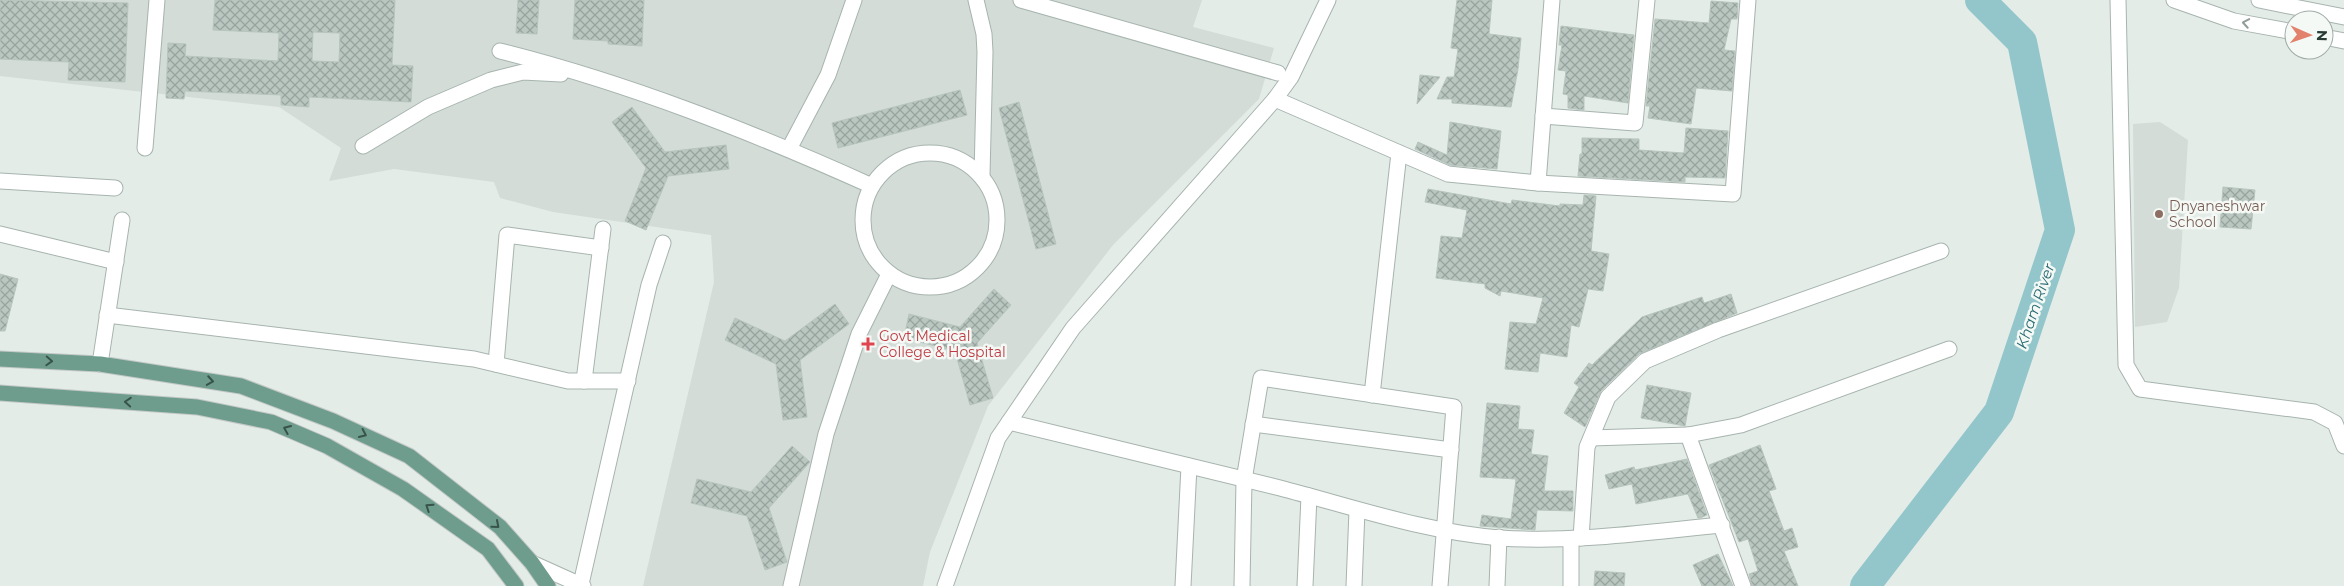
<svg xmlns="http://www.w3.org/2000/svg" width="2344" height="586" viewBox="0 0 2344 586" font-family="Montserrat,sans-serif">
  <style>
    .built { fill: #d3dcd7 }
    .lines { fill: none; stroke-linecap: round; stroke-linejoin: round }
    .river { stroke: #93c6cb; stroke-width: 30 }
    .building { fill: url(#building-cross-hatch); stroke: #b7c5be; fill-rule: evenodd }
    .minor-casing { stroke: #a7b4ae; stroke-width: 17 }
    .major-casing { stroke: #c2c8c6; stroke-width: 17 }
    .minor { stroke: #fff; stroke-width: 15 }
    .major { stroke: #6e9c8d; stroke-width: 15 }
    .oneway { stroke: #929e9a }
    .oneway2 { stroke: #38544a }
    .education-dot { fill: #8d6e63; stroke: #f5f9f6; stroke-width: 2 }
    .health-dot { fill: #e0444e; stroke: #f5f9f6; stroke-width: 2 }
    .labels { text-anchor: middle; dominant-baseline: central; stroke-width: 5; stroke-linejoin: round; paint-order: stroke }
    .education-label { font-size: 14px; fill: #785e54; stroke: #f5f9f6; text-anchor: start }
    .health-label { font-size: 14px; fill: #be3a42; stroke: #f5f9f6; text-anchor: start }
    .water-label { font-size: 15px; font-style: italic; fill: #266a71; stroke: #f5f9f6 }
  </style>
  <defs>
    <pattern id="building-cross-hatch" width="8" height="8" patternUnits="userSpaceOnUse" patternTransform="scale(1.25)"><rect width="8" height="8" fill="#bac7c1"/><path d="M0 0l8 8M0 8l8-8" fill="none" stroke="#97a39e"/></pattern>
  </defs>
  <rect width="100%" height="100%" fill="#e4ece8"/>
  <g class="built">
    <path d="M0,0h1202l-9,27 81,21 -15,51 -146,146 -125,161 -58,146 -7,34h-280l71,-304 -3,-47 -158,-23 -53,-14 -6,-16 -100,-13 -65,12 12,-33 -62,-41 -279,-31z"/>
    <path d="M2160,122l28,18 -9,148 -12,34 -32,5 -2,-203z"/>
  </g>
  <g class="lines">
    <path class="river" d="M1865,586l134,-174 61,-182 -38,-188 -42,-42"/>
  </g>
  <g class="building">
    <path d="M0,0l128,3 -3,79 -57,-2 1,-18 -69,-3z"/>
    <path d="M215,0h180l-3,65 21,1 -2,36 -102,-5v10l-28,-2v-10l-96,-4 -1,8 -18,-1 2,-55 18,1 -1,12 93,5 1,-28 -66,-3zM313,32l27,1 -1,29 -27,-1z"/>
    <path d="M518,0h21l-2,34 -21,-1z"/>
    <path d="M575,0h69l-2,46 -34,-2v-3l-35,-2z"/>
    <path d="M1457,0h35l-3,34 32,4 -3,31 -7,38 -59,-4v-4h-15l10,-22h7l4,-28 -7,-1z"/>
    <path d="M1711,1l27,2 -1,16h-6l-7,31 11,1 -3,40 -36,-3 -5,36 -43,-6 2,-12h-4l9,-87 54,4z"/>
    <path d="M1561,26l73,9 -6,68 -44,-7v14l-16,-2v-13l-5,-1 3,-23 -8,-1 4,-25h-3z"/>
    <path d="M1420,75l20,2 -23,27z"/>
    <path d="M960,90l7,25 -129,33 -6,-25z"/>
    <path d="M1019,102l37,142 -20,5 -37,-141z"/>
    <path d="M632,107l33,45 61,-7 3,24 -61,7 -22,54 -21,-9 21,-53 -34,-46z"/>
    <path d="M1450,122l51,9 -4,38 -47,-4 -35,-16 3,-7 29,13z"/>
    <path d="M1686,128l42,3 -3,47 -40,-1v5l-107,-6 2,-22h2v-16l57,1v11l45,3z"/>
    <path d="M2223,187l32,3 -4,39 -31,-2z"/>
    <path d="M1428,189l83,15 1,-4 48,6v-2l23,1 1,-10 12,1 -5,55 18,3 -6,37 -15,-2 -9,38 -8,-2 -4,32 -27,-4 -2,19 -33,-3 5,-47 26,2 7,-26 -42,-7 -1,5 -15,-8v-4l-49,-6 5,-42 21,2 5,-28 -42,-8z"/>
    <path d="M0,274l18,5 -13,52h-5z"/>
    <path d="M994,289l17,16 -34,38 16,55 -23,7 -15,-54 -51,-13 5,-24 51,13z"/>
    <path d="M1731,294l6,19 -98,41 -38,37 -16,36 -21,-14 15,-26 -5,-4 15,-20 3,2 50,-48 60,-20 2,6z"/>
    <path d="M835,304l14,20 -49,36 7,57 -24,3 -7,-56 -51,-24 10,-22 50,23z"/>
    <path d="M1647,385l44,8 -6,33 -44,-8z"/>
    <path d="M1487,403l33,3 -2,23 16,1 -3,24 17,2 -4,35h29v20l-36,-1 -2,20 -55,-4 2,-11 29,4 5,-40 -36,-2z"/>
    <path d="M1760,445l16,44 -7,2 15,40 8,-3 6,19 -14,4 14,35h-46l-3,-12 9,-3 -10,-32 -9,3 -30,-77z"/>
    <path d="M792,446l18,16 -41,46 18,54 -22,8 -18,-54 -56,-13 6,-24 54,13z"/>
    <path d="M1687,459l20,56 -7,3h-2l-10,-24 -52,10 -4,-20 -23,5 -4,-14 29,-8 1,3z"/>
    <path d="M1718,554l15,32h-31l-9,-21z"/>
    <path d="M1595,571l30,2 -1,13h-30z"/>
  </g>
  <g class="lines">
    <defs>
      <g id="minor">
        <path d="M976,0l8,34 1,18 -3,123"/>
        <path d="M1021,0l257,73"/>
        <path d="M2118,0l8,365 14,24 174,23 21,11 9,23"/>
        <path d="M2174,0l60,21 60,11"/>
        <path d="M2259,0l85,17"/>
        <path d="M2324,37l20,4"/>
        <path d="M500,51c128,32 252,81 372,135"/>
        <path d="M1275,99l173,75 90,9 195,11 15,-194"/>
        <path d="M1543,116l92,7 12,-123"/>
        <path d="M363,146l65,-39 63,-27 32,-8 38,2"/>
        <path d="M145,148l12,-148"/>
        <path d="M789,149l39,-74 26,-75"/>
        <circle cx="930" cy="220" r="67"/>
        <path d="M0,181l115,7"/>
        <path d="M1538,183l14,-183"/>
        <path d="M0,234l116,28"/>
        <path d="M107,315l367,44 94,22h60"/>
        <path d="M100,364l22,-144"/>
        <path d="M496,364l11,-129 94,13"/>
        <path d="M584,381l19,-152"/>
        <path d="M1372,395l27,-242"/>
        <path d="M1009,422c90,22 181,44 271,66 73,19 145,44 220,50 74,5 148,-6 222,-13"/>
        <path d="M1253,424l198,26"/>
        <path d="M1688,435l55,151"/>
        <path d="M1591,438l97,-3 53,-10 208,-76"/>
        <path d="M1581,538l6,-91 21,-50 37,-36 73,-31 223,-79"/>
        <path d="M1571,539v47"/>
        <path d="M532,563l51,23"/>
        <path d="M581,584l68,-299 14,-42"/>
        <path d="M791,586l35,-152 33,-100 30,-60"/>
        <path d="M945,586l53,-148 11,-16 64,-94 202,-229 16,-22 37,-77"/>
        <path d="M1183,586l6,-120"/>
        <path d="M1242,586l2,-106 17,-102 193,29 -14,179"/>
        <path d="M1305,586l4,-90"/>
        <path d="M1354,586l3,-76"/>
        <path d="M1497,586l2,-49"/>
      </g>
      <g id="major">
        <path d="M0,359l100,5 141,22 92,35 76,35 91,71 32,36 16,23"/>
        <path d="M0,393l197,14 74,15 56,24 76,43 85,60 28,37"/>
      </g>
    </defs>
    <use href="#minor" class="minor-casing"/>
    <use href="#major" class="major-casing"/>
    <use href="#minor" class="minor"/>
    <use href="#major" class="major"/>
  </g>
  <defs><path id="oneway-chevron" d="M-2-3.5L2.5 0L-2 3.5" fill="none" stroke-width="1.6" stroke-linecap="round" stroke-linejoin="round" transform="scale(1.25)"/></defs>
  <use class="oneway" href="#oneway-chevron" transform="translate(2246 23) rotate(-170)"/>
  <g class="oneway2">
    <use href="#oneway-chevron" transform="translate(49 361) rotate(3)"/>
    <use href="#oneway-chevron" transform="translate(210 381) rotate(9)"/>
    <use href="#oneway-chevron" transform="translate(128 402) rotate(-176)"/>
    <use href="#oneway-chevron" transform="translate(287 429) rotate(-157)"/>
    <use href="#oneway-chevron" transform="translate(363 434) rotate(25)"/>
    <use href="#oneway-chevron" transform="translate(429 507) rotate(-146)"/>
    <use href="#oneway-chevron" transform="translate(496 525) rotate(41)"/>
  </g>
  <circle class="education-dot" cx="2159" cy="214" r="5"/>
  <path class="health-dot" d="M865.5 336.5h5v5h5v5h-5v5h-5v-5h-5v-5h5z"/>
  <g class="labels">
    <g class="education-label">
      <text x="2169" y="206">Dnyaneshwar<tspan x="2169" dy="16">School</tspan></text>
    </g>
    <g class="health-label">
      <text x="879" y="336">Govt Medical<tspan x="879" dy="16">College &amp; Hospital</tspan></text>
    </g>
    <g class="water-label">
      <text transform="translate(2035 306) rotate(-71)">Kham River</text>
    </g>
  </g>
  <g transform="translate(2309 35) rotate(92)"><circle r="24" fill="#f5f9f6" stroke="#a2ada8"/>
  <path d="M0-4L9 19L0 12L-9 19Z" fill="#e2816c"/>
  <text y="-8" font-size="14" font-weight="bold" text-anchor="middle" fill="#263c34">N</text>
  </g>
</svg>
